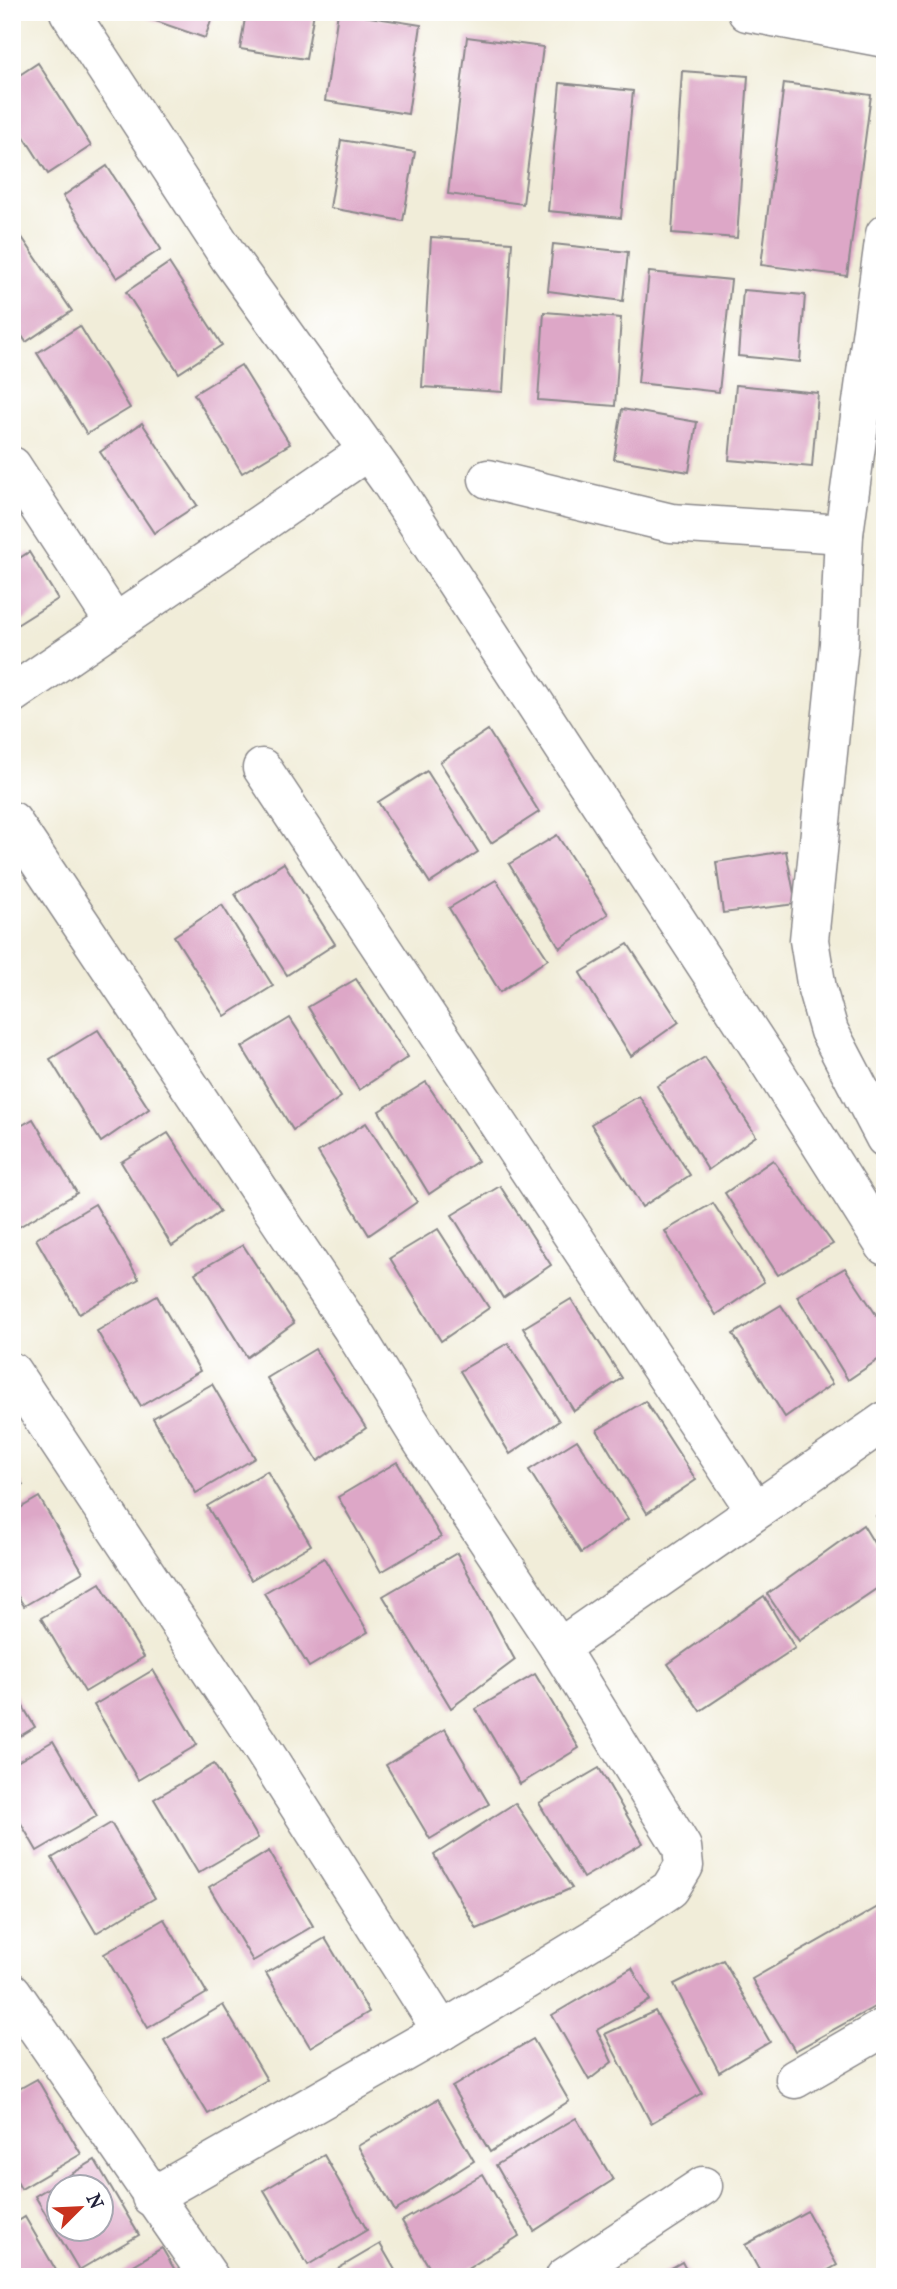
<svg xmlns="http://www.w3.org/2000/svg" width="897" height="2289" viewBox="0 0 897 2289" font-family="'IM FELL French Canon',serif">
  <style>
    .building { fill: #dda7c7; fill-rule: evenodd }
    .lines { fill: none; stroke-linecap: round; stroke-linejoin: round }
    .minor-casing { stroke: #8a888a; stroke-width: 41 }
    .minor { stroke: #fff; stroke-width: 38 }
  </style>
  <rect width="100%" height="100%" fill="#fff"/>
  <filter id="ink" filterUnits="userSpaceOnUse"><feTurbulence type="fractalNoise" baseFrequency=".0143" numOctaves="2"/><feDisplacementMap in="SourceGraphic" scale="14" xChannelSelector="R" yChannelSelector="G"/><feConvolveMatrix kernelMatrix="1 2 1 2 8 2 1 2 1" color-interpolation-filters="sRGB"/></filter>
  <filter id="wash" filterUnits="userSpaceOnUse"><feTurbulence type="fractalNoise" baseFrequency=".00686" numOctaves="4" result="noise"/><feDisplacementMap in="SourceGraphic" scale="28" xChannelSelector="R" yChannelSelector="G"/><feGaussianBlur stdDeviation="1.57" result="paint"/><feColorMatrix in="noise" values="0 0 0 0 0 0 0 0 0 0 0 0 0 0 0 0 0 1.4 0 .05"/><feComposite in="paint" operator="in"/></filter>
  <g filter="url(#wash)">
    <rect width="100%" height="100%" fill="#f1edd9"/>
    <g id="blocks">
      <g class="building">
        <path d="M139,12h75l-9,26 -67,-23z"/>
        <path d="M246,12h68l-8,47 -66,-10z"/>
        <path d="M338,12l83,13 -13,89 -83,-13z"/>
        <path d="M467,37l76,10 -20,157 -75,-10z"/>
        <path d="M38,63l53,83 -43,28 -36,-56v-38z"/>
        <path d="M682,71l66,5 -11,162 -65,-5z"/>
        <path d="M560,83l73,8 -12,127 -73,-7z"/>
        <path d="M784,83l87,12 -24,181 -86,-11z"/>
        <path d="M341,140l74,12 -12,69 -73,-13z"/>
        <path d="M107,166l54,83 -44,29 -54,-82z"/>
        <path d="M15,227l57,84 -46,31 -14,-21z"/>
        <path d="M431,237l81,5 -9,150 -81,-5z"/>
        <path d="M553,244l75,8 -5,49 -75,-10z"/>
        <path d="M169,263l53,82 -43,28 -53,-81z"/>
        <path d="M649,272l82,8 -12,112 -81,-9z"/>
        <path d="M743,290l62,5 -5,67 -62,-6z"/>
        <path d="M544,312l77,6 -6,88 -77,-6z"/>
        <path d="M80,326l50,82 -43,26 -50,-81z"/>
        <path d="M241,365l49,79 -48,29 -48,-79z"/>
        <path d="M736,385l82,8 -6,74 -83,-7z"/>
        <path d="M622,409l75,13 -8,50 -75,-13z"/>
        <path d="M142,423l55,82 -43,28 -54,-81z"/>
        <path d="M29,552l29,47 -46,29v-65z"/>
        <path d="M488,730l51,82 -48,31 -51,-81z"/>
        <path d="M427,771l51,81 -48,31 -52,-81z"/>
        <path d="M557,835l51,79 -48,34 -51,-84z"/>
        <path d="M786,851l10,53 -73,9 -7,-51z"/>
        <path d="M284,863l51,81 -48,31 -52,-81z"/>
        <path d="M496,880l52,79 -48,33 -51,-84z"/>
        <path d="M222,905l51,81 -48,30 -51,-80z"/>
        <path d="M628,944l51,78 -48,34 -51,-83z"/>
        <path d="M356,979l52,78 -49,33 -51,-83z"/>
        <path d="M290,1018l51,79 -48,33 -51,-83z"/>
        <path d="M98,1030l51,79 -48,33 -51,-83z"/>
        <path d="M705,1057l51,79 -48,34 -51,-84z"/>
        <path d="M426,1082l52,79 -49,33 -50,-83z"/>
        <path d="M639,1096l51,79 -48,32 -51,-83z"/>
        <path d="M33,1119l44,74 -60,35 -5,-8v-89z"/>
        <path d="M366,1123l51,79 -48,33 -51,-83z"/>
        <path d="M168,1133l52,79 -48,34 -51,-84z"/>
        <path d="M773,1160l60,84 -55,31 -53,-82z"/>
        <path d="M500,1186l51,79 -48,33 -51,-83z"/>
        <path d="M713,1203l51,79 -48,33 -51,-84z"/>
        <path d="M95,1204l44,75 -60,35 -43,-75z"/>
        <path d="M438,1229l51,79 -48,33 -51,-83z"/>
        <path d="M243,1245l51,78 -47,34 -52,-84z"/>
        <path d="M845,1268l40,60v27l-37,25 -51,-84z"/>
        <path d="M157,1296l43,75 -59,35 -44,-75z"/>
        <path d="M571,1299l51,79 -48,33 -51,-83z"/>
        <path d="M781,1305l51,79 -47,33 -52,-83z"/>
        <path d="M508,1343l51,78 -49,33 -50,-83z"/>
        <path d="M315,1349l51,79 -48,33 -51,-83z"/>
        <path d="M212,1384l43,74 -59,35 -43,-75z"/>
        <path d="M645,1401l51,79 -49,33 -50,-83z"/>
        <path d="M577,1440l51,79 -47,34 -52,-83z"/>
        <path d="M397,1462l44,75 -60,35 -43,-75z"/>
        <path d="M12,1467l11,18 -11,6z"/>
        <path d="M267,1471l44,74 -60,35 -44,-74z"/>
        <path d="M39,1497l44,75 -59,34 -12,-19v-74z"/>
        <path d="M885,1510v20l-9,-14z"/>
        <path d="M863,1525l22,36v22l-86,58 -32,-47z"/>
        <path d="M457,1553l58,107 -64,48 -68,-112z"/>
        <path d="M324,1558l44,74 -59,35 -45,-74z"/>
        <path d="M100,1583l44,74 -59,35 -44,-74z"/>
        <path d="M764,1596l31,52 -95,63 -32,-47z"/>
        <path d="M153,1670l44,75 -59,35 -44,-75z"/>
        <path d="M535,1674l44,74 -59,36 -44,-75z"/>
        <path d="M12,1688l23,39 -23,14z"/>
        <path d="M445,1729l44,75 -59,35 -44,-74z"/>
        <path d="M53,1741l44,75 -60,35 -25,-43v-43z"/>
        <path d="M214,1764l44,74 -60,35 -44,-74z"/>
        <path d="M599,1768l44,75 -60,35 -44,-75z"/>
        <path d="M515,1803l57,85 -95,41 -43,-74z"/>
        <path d="M111,1823l44,75 -59,35 -44,-75z"/>
        <path d="M269,1851l44,75 -60,35 -44,-74z"/>
        <path d="M885,1903v98l-90,50 -43,-72z"/>
        <path d="M164,1919l43,74 -59,35 -44,-74z"/>
        <path d="M325,1938l44,74 -59,35 -44,-74z"/>
        <path d="M723,1960l47,82 -51,30 -45,-88z"/>
        <path d="M632,1968l18,32 -53,30 15,32 -23,18 -37,-65z"/>
        <path d="M223,2005l44,75 -59,34 -44,-74z"/>
        <path d="M655,2011l47,82 -51,30 -46,-89z"/>
        <path d="M533,2039l36,62 -79,51 -38,-65z"/>
        <path d="M37,2079l44,75 -60,35 -9,-16v-80z"/>
        <path d="M438,2099l36,62 -79,50 -37,-65z"/>
        <path d="M576,2118l37,62 -79,51 -38,-66z"/>
        <path d="M324,2155l43,75 -59,35 -44,-75z"/>
        <path d="M95,2160l44,75 -60,35 -44,-74zM60,2188h42v42h-42z"/>
        <path d="M483,2174l36,62 -64,41h-20l-33,-56z"/>
        <path d="M807,2211l30,54 -21,12h-53l-18,-32z"/>
        <path d="M25,2217l35,60h-48v-52z"/>
        <path d="M380,2244l19,33h-75z"/>
        <path d="M162,2248l17,29h-65z"/>
        <path d="M682,2262l8,15h-34z"/>
      </g>
    </g>
  </g>
  <g filter="url(#ink)">
    <use href="#blocks" fill-opacity="0" stroke="#8a888a" stroke-width="2"/>
    <g class="lines">
      <defs>
        <g id="minor">
          <path d="M69,12l161,247 161,224 371,568 123,195"/>
          <path d="M747,12l138,26"/>
          <path d="M885,234l-41,300 -5,110 -30,296 8,49 12,42 56,107"/>
          <path d="M12,466l102,156"/>
          <path d="M488,479l183,44 173,11"/>
          <path d="M12,694l354,-242"/>
          <path d="M262,768l493,742"/>
          <path d="M12,821l339,506 72,116 136,205 123,199 2,19 -14,23 -49,33 -179,109 -291,166"/>
          <path d="M12,1372l246,370 184,289"/>
          <path d="M559,1648l326,-227"/>
          <path d="M12,1992l197,285"/>
          <path d="M795,2079l90,-52"/>
          <path d="M565,2277l138,-91"/>
        </g>
      </defs>
      <use href="#minor" class="minor-casing"/>
      <use href="#minor" class="minor"/>
    </g>
  </g>
  <rect width="897" height="2289" fill="none" stroke="#fff" stroke-width="42"/>
  <g transform="translate(80 2208) rotate(66)"><circle r="33" fill="#ffffff" stroke="#a7a7b1" stroke-width="2"/>
  <path d="M0-5L12 26L0 18L-12 26Z" fill="#c8321e"/>
  <text y="-10" font-size="19" font-weight="bold" text-anchor="middle" fill="#22223b">N</text>
  </g>
</svg>
